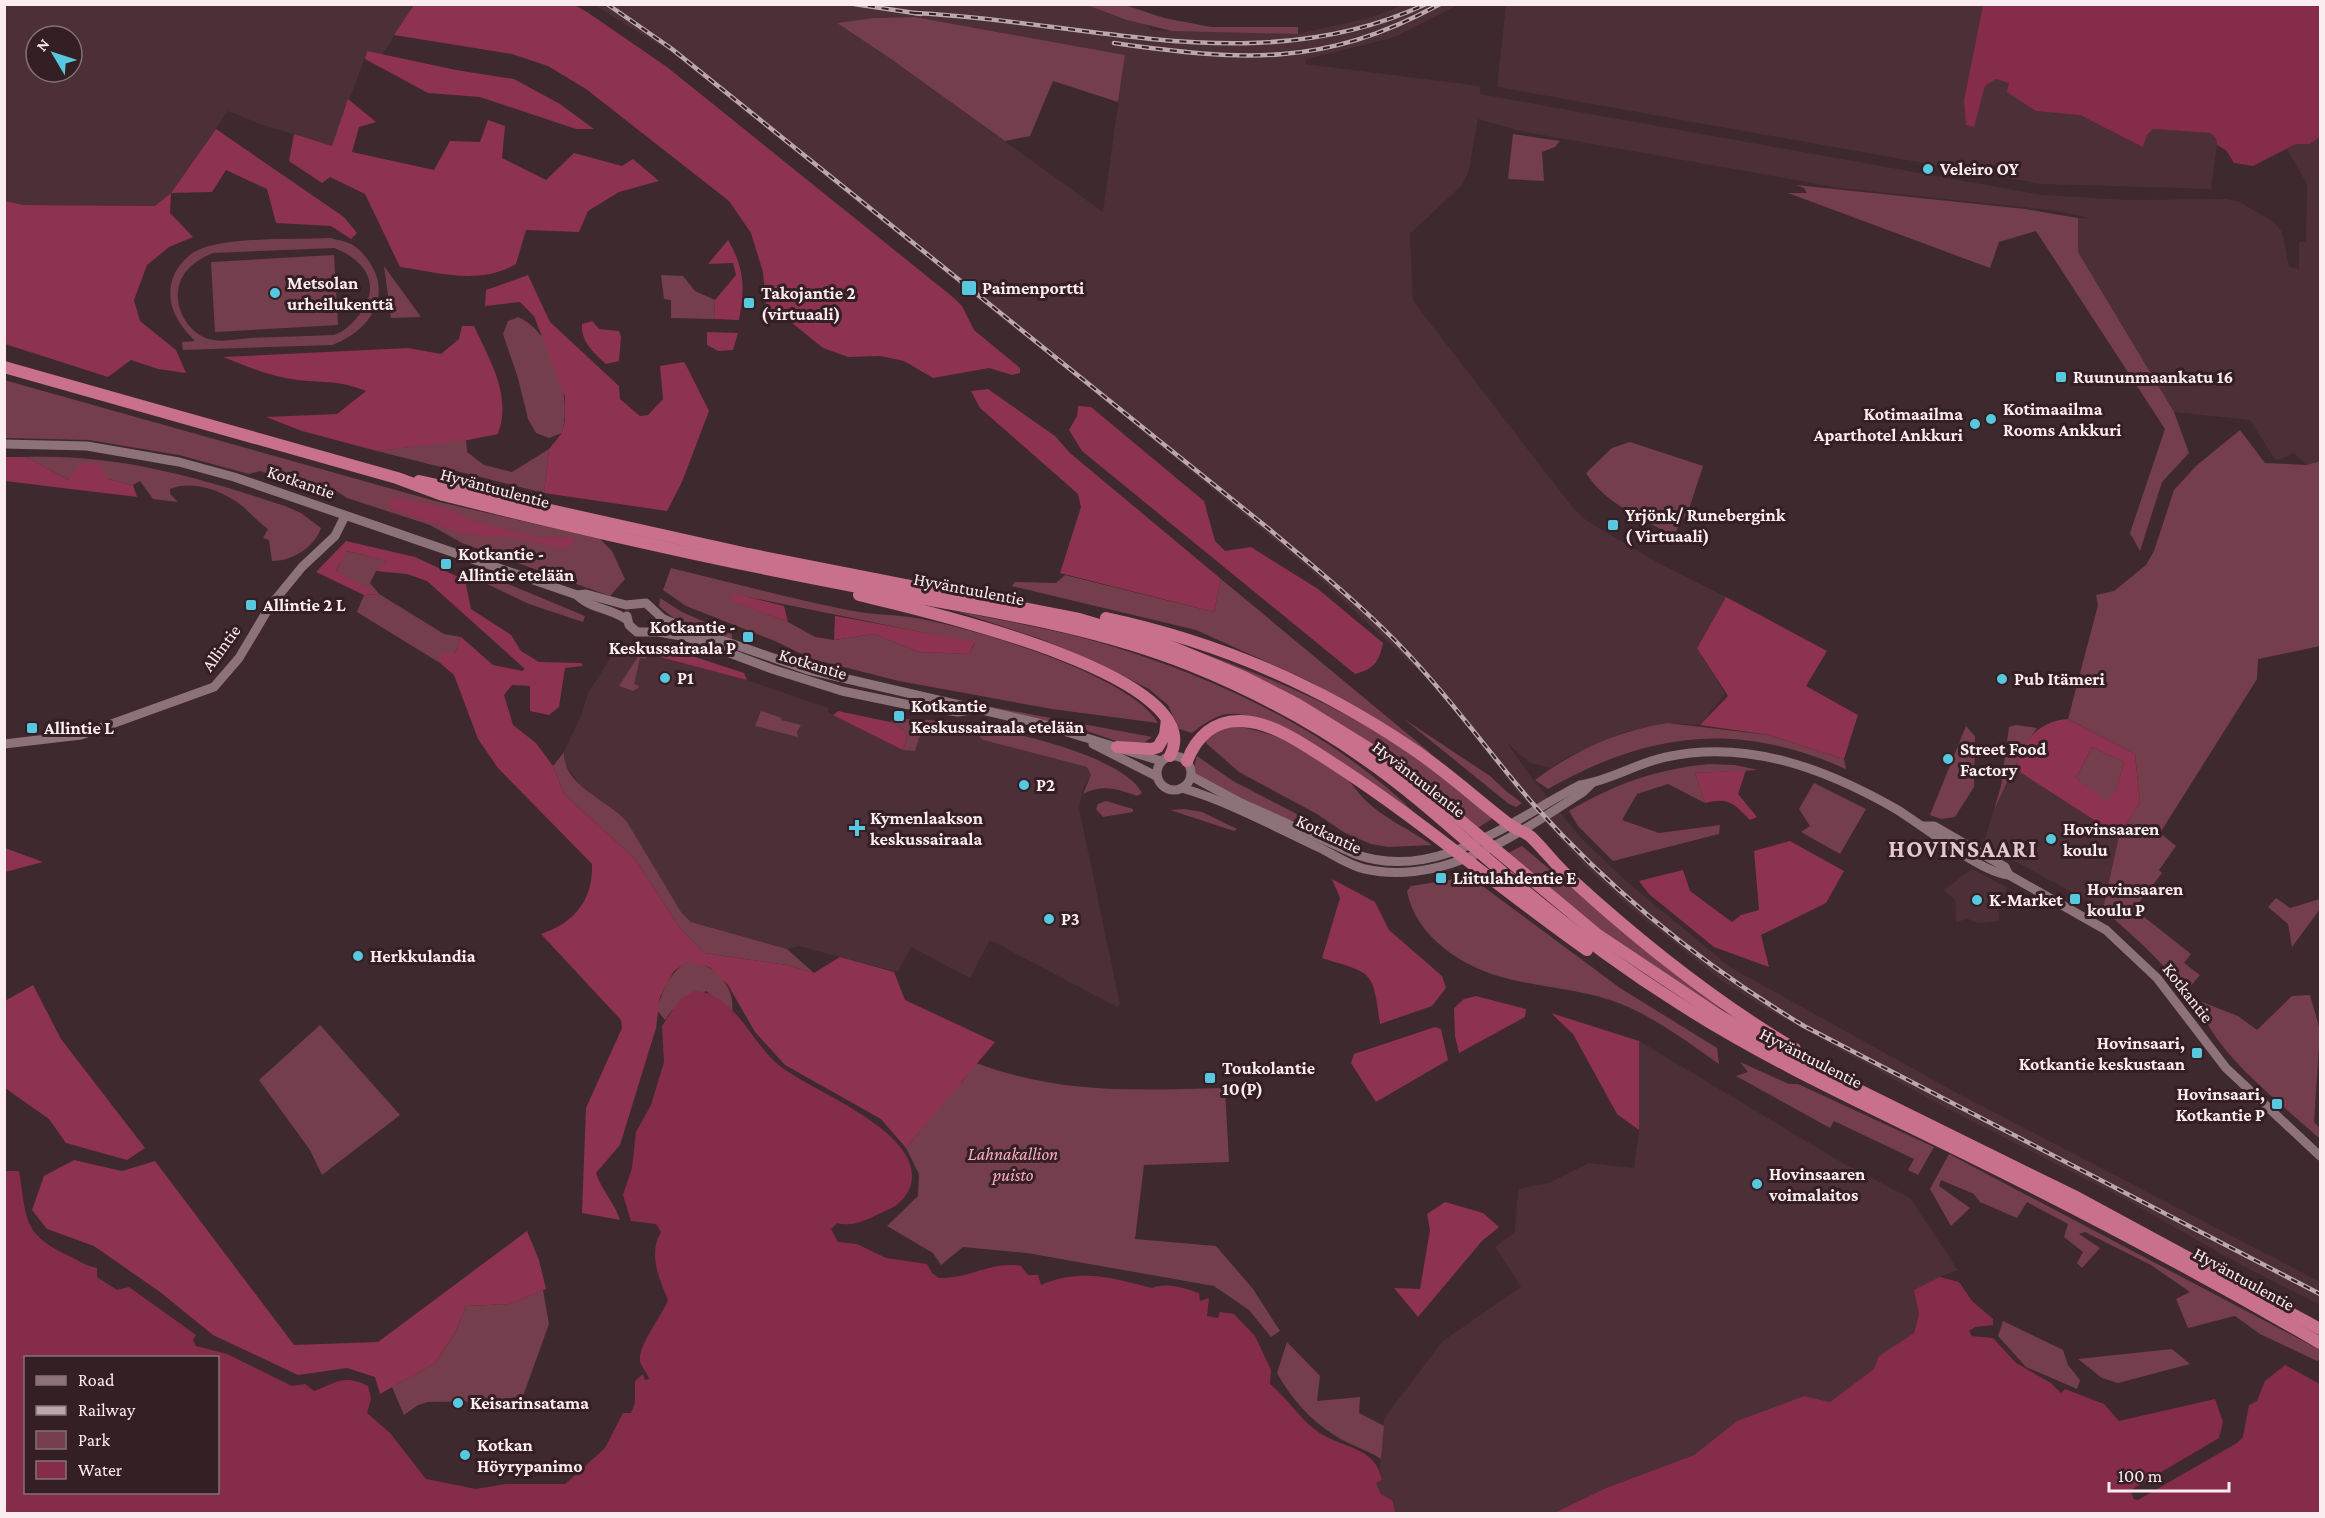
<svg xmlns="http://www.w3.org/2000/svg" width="2325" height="1518" viewBox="0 0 2325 1518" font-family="'Crimson Pro',serif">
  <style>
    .built { fill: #4c2f37; fill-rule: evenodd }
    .green { fill: #753e4d; fill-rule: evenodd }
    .forest { fill: #8d3251; fill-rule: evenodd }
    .water { fill: #862c4b; fill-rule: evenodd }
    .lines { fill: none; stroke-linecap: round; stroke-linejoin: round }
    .tertiary { stroke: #8d7379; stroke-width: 9 }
    .trunk { stroke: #c9708a; stroke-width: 12 }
    .rail-casing { stroke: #baa8ac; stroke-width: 4.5 }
    .rail { stroke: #341f24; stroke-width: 2; stroke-dasharray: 7; stroke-linecap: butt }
    .poi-dot { fill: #56c9e0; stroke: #341f24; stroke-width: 2 }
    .labels { text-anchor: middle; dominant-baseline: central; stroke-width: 6; stroke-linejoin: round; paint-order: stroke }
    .poi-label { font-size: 18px; font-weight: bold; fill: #fbecef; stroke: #341f24; text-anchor: start }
    .street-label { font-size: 18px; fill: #fbecef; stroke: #341f24 }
    .park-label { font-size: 18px; font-style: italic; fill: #fbaec1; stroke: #341f24 }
    .district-label { font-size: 24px; font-weight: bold; letter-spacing: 1.5px; fill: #e3c7cd; stroke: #341f24 }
  </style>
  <rect width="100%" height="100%" fill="#3e292e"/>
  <g class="built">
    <path d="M1125,4l27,26 146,4 74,-17 31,-12h55l-63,32 -88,22 -2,5 175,22v8l562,101 88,5 96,-1 14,3 34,20 8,10 7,35 10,2v-27l7,-1 1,-57 -20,-35 9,-5h14l10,-7v324l-13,4 -13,-12 -18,8 -26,-41 -76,-8 -96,-160v-34h13l-40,-8 -211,-22 -320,-57 -42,-12 -9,51 -7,15 -52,49 3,67 161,208 13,12 70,41 69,35 -29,50 28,47 -25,31 -33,-2 -42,9 -60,26 -14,10 -21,-5 -23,-20 28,39 47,57 43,41 105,87 229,127 361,188v23l-77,-39 -122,-69 -177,-90 -179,-99 -44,-28 -93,-74 -42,-39 -69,-75 -34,-48 -56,-66 -121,-112 -180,-148 -454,-365 -78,-48zM915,17l210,38 -22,157 -215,-155 -51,-34 36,-5z"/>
    <path d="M4,5h410l-32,50 -15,-3 -35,94 -69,-21 -35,-14 -57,82 -16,13 -132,-1 -18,-4zM36,36h36v36h-36z"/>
    <path d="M1506,5h477l-19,95 10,26 11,-40 11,-7 13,4 45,31 16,-2 10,3 63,31 4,-11 6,-6 57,4 6,5 1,7 -6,44 -170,-5 -544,-97z"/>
    <path d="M620,643l28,11 99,26 81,28v4l75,38 16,-12 9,-12 47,6 9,8 103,27 4,8 -8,14 -4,19 41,197 -3,2 -127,-67 -20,38 -59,-31 -13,25 -100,-26 -11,3 -96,-27 -10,-10 -64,-100 -34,-23 -20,-28 1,-9 17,-36 7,-23z"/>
    <path d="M2015,769l104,67 -16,73 -111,-60 -8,-8 10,-31z"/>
    <path d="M1972,869l36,19 -5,9 -5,1 1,23 -22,2 -9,-4 -12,3 -1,-22 -11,-10z"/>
    <path d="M1639,1041l204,122 67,35 48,72 -18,7 -21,37 -5,19 -35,23 -5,13 -44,33 -26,-6 -67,25 -43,34 -88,33 -52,25h-159l-2,-12 -12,-7 -5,-11 6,-3 -2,-11 4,-51 59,-77 78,-54 -26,-40 20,-15 3,-43 31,-6 40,-20 45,5 5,-38z"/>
  </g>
  <g class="green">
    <path d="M1087,5h38l39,13 47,9h87v7l-126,-3 -45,-11z"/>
    <path d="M915,17l210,38 -7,47 -65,-21 -23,55 -25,5 -117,-84 -51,-34 36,-5z"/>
    <path d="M1513,134l47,7 -5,6 -13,5 2,29 -36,-2z"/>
    <path d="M1796,185l229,24 53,9v34l96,160 15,41 -27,29 -22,69 -10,-18 35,-104 -129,-198 -37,11 -9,26 -202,-75h19l-3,-5z"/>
    <path d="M330,238c7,2 16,3 23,7 9,6 16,15 21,25 16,34 -11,64 -42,75l-149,5 -1,-8 13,-1c-15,-15 -28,-33 -24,-56 2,-14 15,-30 27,-35 32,-14 96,-10 132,-12zM334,248c28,10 48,34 28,63 -8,11 -15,19 -28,24 -28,1 -56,2 -84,3 -11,1 -26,4 -37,2 -22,-4 -37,-28 -35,-48 2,-21 18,-32 35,-39z"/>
    <path d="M334,255l4,70 -123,7 -4,-70z"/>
    <path d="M384,266l37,51 -30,1z"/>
    <path d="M661,275l22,1 12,15 20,9 -1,19 -43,-1v-18l-7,-1z"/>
    <path d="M518,317c37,16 54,79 44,116l-13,5 -13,-5 -8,-14 -10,-41 -15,-44 5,-13z"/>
    <path d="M4,380l431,121 165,38 12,12 13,28 -15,17 -148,-53 -32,-18 -83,-27 -17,-11 -8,6 -62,-22 -11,3 -70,-19 -90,-15 -84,-2z"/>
    <path d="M2240,430l25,33 42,2 13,-4v185l-62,13 -1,20 -97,154 16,13 -17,24 3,3 -28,36 57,45 -7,9 16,12 -11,13 -6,-2 -38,-39 -42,-38 16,-73 21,-34 -5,-48 -67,-35 30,-114 -2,-10 18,-4 32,-26 8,-14 20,-61 22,-24z"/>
    <path d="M466,440l1,12 17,13 28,7 37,-23 -5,44 -167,-42z"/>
    <path d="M1630,442l73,24 -14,43 -16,27c-29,-17 -69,-33 -87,-63l26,-25z"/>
    <path d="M26,457c93,-3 171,20 259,49l16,7 20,15c-7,20 -29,33 -49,33l-3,-21 -6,-2 5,-9c-13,-9 -23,-23 -36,-30 -18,-11 -43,-18 -62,-10v5l8,8 -25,-3 -13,-18 -7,4 -25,-6 -39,1z"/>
    <path d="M346,551l41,10 -11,10 -6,12 9,11 65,40 17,3 -6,16h-15v10l-83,-51 7,-17 14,-1 -42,-22z"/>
    <path d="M671,568c59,14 117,30 177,42 22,5 45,4 68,8 54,9 215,57 242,105l-106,-14 -153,-28 -87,-22 -37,-18 -89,-35 -23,-16zM733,594l242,49 -6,11 -50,-2 -45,-18 -40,6 -19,-3 -27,-15 -55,-21z"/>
    <path d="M484,574l101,42 -2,6 -54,-18 -46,-22z"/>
    <path d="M1065,575l149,37 7,-33 212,176 -122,-73 -115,-52 -184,-44 3,-4 41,1z"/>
    <path d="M660,598l22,14 50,22v5l-55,-18 -18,-15z"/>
    <path d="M956,611c52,11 105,19 155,35 111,34 224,88 307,170 -40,-26 -144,-107 -190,-102 -12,1 -26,11 -36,19l-13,-4 -11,-24 -19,-16 -51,-26 -57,-24z"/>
    <path d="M1184,646c79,29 160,61 230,110 27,19 53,40 79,62l-18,12z"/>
    <path d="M641,652l7,2 -2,5 -6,-1 -6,26 5,2 -1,2 -5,3 -14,-5z"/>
    <path d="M981,705l171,32 -7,5h-26l-38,-13 -104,-22z"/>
    <path d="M761,711l21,7 -1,2 20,5 -4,7 1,5 -43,-11z"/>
    <path d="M896,718c14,2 28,1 42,3 45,3 183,31 204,72l-5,3c-20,-7 -34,-12 -54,-2l8,-19 -4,-8 -104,-27 -8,-8 -47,-6 -9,12 -4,13 -12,-1 4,-12 -2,-8 -15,-8z"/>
    <path d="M1404,719l86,57 16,15 16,12 -6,4 -7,-3z"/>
    <path d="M1667,723l102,12 75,24 2,10c-109,-48 -195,-38 -298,20l-13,-9c40,-30 83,-49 132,-57z"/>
    <path d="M1226,725c37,3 93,25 120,52 6,7 11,15 18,22 18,18 46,31 68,46l-44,2 -17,-3 -26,-11 -28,-19 -78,-42 -32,-28 -3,-5z"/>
    <path d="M2016,725l21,3c-18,25 -29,54 -43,82l7,-24 8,-59z"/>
    <path d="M1966,726l9,10 -1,51 -19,30 -14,2 -11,-4z"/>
    <path d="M2092,747l32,15 -7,27 -10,14 -31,-25z"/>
    <path d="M564,752c-1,35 44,47 63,70l54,90 10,10 96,27 27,24 -27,-8 -83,-12 -24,-25 -45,-69 -71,-65 -11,-28z"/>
    <path d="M1197,756l36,25 81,42 -1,2 -17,-7 -3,3 -16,-4 -82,-43 -1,-7z"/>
    <path d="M1709,764l26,1 23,5 -63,3 10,30 -37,-19 -31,10 -15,26 37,13 61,-8 -1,9 -106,27 -35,-35 -9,-15c45,-27 88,-42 140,-47z"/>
    <path d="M1814,783l52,26 -26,45 -39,-22 9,-6 -11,-17z"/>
    <path d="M1106,801l27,8v3l-30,5 -7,-8 2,-5z"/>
    <path d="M1184,809l18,3 35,17 -3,2 -64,-21z"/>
    <path d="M1522,846l146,123 65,49 -114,-71 -113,-93z"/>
    <path d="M1465,873l155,115 97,60 2,16c-30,-21 -63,-46 -98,-60 -35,-14 -75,-16 -112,-25 -44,-10 -94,-42 -102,-88l4,-5 39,-6z"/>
    <path d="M2276,898l14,10 30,-9v10l-28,38 -4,-23 -20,-17z"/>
    <path d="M688,962c24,0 48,24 44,49l-26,-20 -34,19 -7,10 -8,-10c5,-18 13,-39 31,-48z"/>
    <path d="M2310,995l10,35 -6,92 6,6v11c-28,-26 -121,-98 -118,-137l36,14 19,14 35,-34z"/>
    <path d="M320,1025l80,90 -78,60 -12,-25 -51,-70z"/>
    <path d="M1740,1062l49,22h9l136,63 -16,28 -10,-5 6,-11 -80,-38 -4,7 -94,-52 12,-4z"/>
    <path d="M976,1063c86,32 160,27 249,25l4,74 -85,3 -9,74 81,7 37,43 27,42 -9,6 -22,-27 -35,-24 -187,-33 -64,-6 -22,18 -8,-12 -46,-27 31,-30 1,-22 -13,-26 19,-23 18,-57 18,15z"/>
    <path d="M1949,1154l371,196v9l-3,2 -57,-27 -25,-18 -47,12 -12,-29 14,-7 -39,-27 -66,-33 -6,2 21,14 -18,20 -5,-5 6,-11 -19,-15 4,-13 -41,-22 -10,16 -37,-16 -6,-8 -33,-14 -2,6 31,22 -19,18 -21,-37z"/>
    <path d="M543,1290l6,34 -26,72 -33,5 -62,1 -10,3 -14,10 -12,-28 43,-24 21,-32 10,-25 44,-2z"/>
    <path d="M2003,1321l60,29 5,15 12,15 -3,9 -51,-22 -28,-31z"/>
    <path d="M1287,1342l33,34 -3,25 43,-4 -1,16 25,13 -3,33c-15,-10 -32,-14 -47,-24 -24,-15 -43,-37 -57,-62z"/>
    <path d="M2172,1349l18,15 -72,19 -16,-5 -24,-19z"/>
  </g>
  <g class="forest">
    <path d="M414,5l159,-1 14,8 80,55 287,231 8,8 12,24 46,38v5l-8,2 -23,-7 -56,10 -29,-17 -24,-5 -32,1 -25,-9 -37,-30 -12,-4 -8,-9 -3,-33 -12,-39 -22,-32 -143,-112 -38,-23 -36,-12 -118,-19z"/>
    <path d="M367,51l89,19 58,9 46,25 34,25h-18l-96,-32 -52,-4 -63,-34z"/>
    <path d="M348,99l28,23 -17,5 -7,25 82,18 16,-29 30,1 8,-22 17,6 -3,32 44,22 28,-27 48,13 11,-7 26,22 -40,11 -31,19 -9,21 -53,-2 -10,34c-36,21 -76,9 -116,3l-35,-73 -35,-17 -8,6 -33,-22 5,-27 38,12z"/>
    <path d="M216,129l128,88 13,16 -6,6 -20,-13 -55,-3 -9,-34 -41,-19 -14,22 -41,1 -1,20 23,24 -24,10 -22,18 -13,35 6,21 36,29 10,23 -28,-4 -27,-9 -23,17 -103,-33v-143l18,4 132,1 16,-13z"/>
    <path d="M728,240c17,30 17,47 11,80l-25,-1 1,-19 21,-25 -3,-12 -25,1z"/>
    <path d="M528,275l22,47 69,64 1,13 20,17 8,-1 15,-16 -3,-33 24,-4 4,7 21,42 -27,71 -15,29 -123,-18 5,-44 13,-16 3,-13v-23l-31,-81 -14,-14 -35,4 1,-16z"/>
    <path d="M592,321l7,8 20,2 2,6 -2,24 -13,3c-13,-12 -25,-22 -24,-40z"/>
    <path d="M462,326h12c16,35 38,69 24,108l-35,7 -86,10 -75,-20 -36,-14 71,-3 29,-23c-28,-11 -39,-8 -68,-11 -26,-3 -50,-13 -75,-23l185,-9 33,6 18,-15z"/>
    <path d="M707,332l31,1 -5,17 -15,1 -11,-6z"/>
    <path d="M988,389l67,47 15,17 151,126 -7,33 -154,-39 21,-66 -3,-13 -98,-86 -9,-17z"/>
    <path d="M1078,406l13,1 113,94 11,40 10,10 26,-4 67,42 65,54c-4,19 -9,26 -28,31l-273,-223 -13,-21 8,-14z"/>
    <path d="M5,457h21l43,23 10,-15 18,-2 11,16 25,6 4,12 -132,-16z"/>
    <path d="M396,497l46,10 31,14 64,17 34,-1 4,6 -11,6 -51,-12h-24l-30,-5 -71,-24 -1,-6z"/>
    <path d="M346,541l69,16 50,23 6,29 40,26 10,16 18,11 42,1 2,3 -18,2 -6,39 -10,8 -19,-4v-25l-18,-1 -8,10 9,30 23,18 17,23 11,28 71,65 45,69 24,25 83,12 27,8 26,-16 54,15 11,28 90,42 -89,106 -25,-29 -96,-54 -30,-33 -27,-47 -19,-18 -21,-5 -14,9 -14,26 -4,31 -36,117 -24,28c6,18 18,29 24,47l-38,-7 4,-105 36,-80 -1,-8 -80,-86c33,-11 52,-33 51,-70l-94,-96 -20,-29 -24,-64 -14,-12v-10h15l6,-16 32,28 29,6 3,-2 -98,-88 -20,-7 -31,-3 10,-10 -39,-10 -11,20 43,23 -15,1 -48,-23z"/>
    <path d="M733,593l51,13 4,16 -56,-21z"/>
    <path d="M1726,597l101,54 -21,35 52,29 -14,44 -75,-24 -69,-10 28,-29 -31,-48z"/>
    <path d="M835,616h1l139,26 -6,12 -50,-2 -45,-18 -40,6z"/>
    <path d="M665,647l79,26 3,7 -99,-26z"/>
    <path d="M838,711l52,11 15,8 2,8 -4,12 -70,-35z"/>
    <path d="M2068,719l67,35 5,48 -21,34 -104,-67c8,-27 22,-48 53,-50zM2092,747l32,15 -7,26 -10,14 -31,-24z"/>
    <path d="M1746,770l-8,24 19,23 -7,3c-17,-17 -21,-23 -45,-17l-10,-30z"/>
    <path d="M1790,841l54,30 -18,32 -65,32 8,32 -55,-20 -65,-53 -10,-13 44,-11 7,21 42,31 9,-7 18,-5 -5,-59z"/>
    <path d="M4,848h1l38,14 -38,10z"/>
    <path d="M1332,879l43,23 14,28 53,46 4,12 -14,18 -52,18c-7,-55 -7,-50 -58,-66l18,-60z"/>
    <path d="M33,985l28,54 84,109 -18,12 -61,-17 -17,-24 -44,-31v-87z"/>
    <path d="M1476,996l50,13 -1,8 -66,36 -4,-17 -1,-28 10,-9z"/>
    <path d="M1551,1013l88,28v89l-22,-16 -44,-80z"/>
    <path d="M1435,1027l6,2 7,31 -72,42 -25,-39 3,-9z"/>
    <path d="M74,1160l48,11 33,-10 139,184 84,-3 149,-111 12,29 7,29 -36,15 -44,2 -10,25 -21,32 -55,31 -5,-17 -28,-9 -49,7 -85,-40 -53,-43 -66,-46 -47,-17 -15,-19 12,-34z"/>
    <path d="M1445,1202l38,11 16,14 -17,14 -64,76 -24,-29 26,1 10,-59 -3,-16z"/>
  </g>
  <g class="water">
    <path d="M1983,5h337v132l-10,7h-14l-43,22 -19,-3 -8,-13 -9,-5 -1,-7 -6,-5 -57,-4 -6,6 -4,12 -63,-32 -44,-4 -29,-19 2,-9 -13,-4 -11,7 -11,41 -8,-2 -2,-25z"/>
    <path d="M694,991c41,1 57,53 86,75 33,26 144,66 131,118 -3,12 -13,22 -24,26 -17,8 -33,18 -50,13l-6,6 7,13 19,2 29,14 41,6 5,9 7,5c29,1 53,-17 82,-12l7,9h10l3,10c40,-17 71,-7 111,3 15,-6 32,0 47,5l1,8 9,-3 -2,18 11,2 2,-6 14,2 21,22 16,34 -1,14c17,14 31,36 47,47 24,18 58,14 65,49l-6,3 5,11 12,7 2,12h-1390v-342h14c8,46 2,62 48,84 11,5 18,11 30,13v9l20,13 12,-3 67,48 -3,5 3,6 31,8 65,32 13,-2 9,7c23,-9 31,-17 54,-5l3,13 -4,14 23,20 36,46 50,10 30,-5h59l40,-36 18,-35h8l4,-10v-22l8,-7 2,6 4,-1c-2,-7 -8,-12 -9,-18 -2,-16 22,-45 28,-61 -9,-21 -20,-47 -7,-68l-5,-8 -25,-3 -8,-26 9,-27 4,-36 15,-27 13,-43 -2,-36 18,-27zM26,1358h192v134h-192z"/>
    <path d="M1940,1277l19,5 14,20 20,17v6l-18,2 -6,4 3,5 21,2 23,25 35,20 10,10 4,-4 39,15 15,17 96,-22 8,23 -4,16 -85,50 -3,4 3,7 4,1 99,-57 6,-6 6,-32 8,-4 8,-20 20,-16 35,19v129h-766l52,-25 88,-33 43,-34 67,-25 26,6 44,-33 5,-13 35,-23 5,-19 -5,-24z"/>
  </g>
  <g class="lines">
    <g class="tertiary">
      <path d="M4,444l83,2 92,16 55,15 343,118c13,14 35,13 50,25"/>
      <path d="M577,595l9,-1 40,11 20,-2 16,15 13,6 133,46 230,53 123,38"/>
      <path d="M627,616l2,9 8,7h21l29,5 85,32 70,22 77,16 39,5 13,-2"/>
      <path d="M4,744l77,-9 133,-48 25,-29 31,-52 32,-39 33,-31 10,-20"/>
      <path d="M1093,744l63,32"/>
      <circle cx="1174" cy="773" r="17"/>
      <path d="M1191,776l48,26 116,52c81,30 158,-35 225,-69 29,-4 57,-22 86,-28 82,-18 160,12 230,52 27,16 84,64 113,66l97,55 51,48 69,90 94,88"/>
      <path d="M1182,788c48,14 93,39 138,60 14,7 30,18 45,21 80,18 155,-37 218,-77l9,-9"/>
      <path d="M1923,826h11l71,41 4,8"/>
    </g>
    <g class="trunk">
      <path d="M4,367l393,111 46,17c136,34 272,65 410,91 113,22 229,36 337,79 62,25 121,56 175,94 52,36 98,80 146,120 54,46 110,88 169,125 92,59 191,103 288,151 120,59 237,121 352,188"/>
      <path d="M419,481l329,73 331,65 88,26 77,32 53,27 73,45 47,35 181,151 120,80 94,52 266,131 242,131"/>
      <path d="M859,595c49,12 354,79 311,161"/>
      <path d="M1106,618c108,23 212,67 304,129 35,23 66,52 100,78 6,4 14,7 20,11 14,13 26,30 41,43 68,62 144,123 224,170"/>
      <path d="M1117,747l35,2 6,-2 7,-12 2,-16"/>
      <path d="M1187,761c9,-23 26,-41 54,-40 32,1 64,24 90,41 89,57 169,127 256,188"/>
    </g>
    <defs>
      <g id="rail">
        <path d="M607,4l65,45 597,480c47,40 96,79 138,124 46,48 84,103 128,153 78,87 169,160 269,220l516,268"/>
        <path d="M854,4l67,10"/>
        <path d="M915,13c173,8 344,69 511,-9"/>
        <path d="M1114,43c127,18 209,25 326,-39"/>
      </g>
    </defs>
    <use href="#rail" class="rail-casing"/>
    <use href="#rail" class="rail"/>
  </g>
  <g class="poi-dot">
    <circle cx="1928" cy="169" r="6"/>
    <rect x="961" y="280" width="16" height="16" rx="3"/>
    <circle cx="275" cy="293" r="6"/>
    <rect x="743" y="297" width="12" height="12" rx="3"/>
    <rect x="2055" y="371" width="12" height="12" rx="3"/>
    <circle cx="1991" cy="419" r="6"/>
    <circle cx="1975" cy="424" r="6"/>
    <rect x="1607" y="519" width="12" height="12" rx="3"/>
    <rect x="440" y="558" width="12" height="12" rx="3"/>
    <rect x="245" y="599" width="12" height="12" rx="3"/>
    <rect x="742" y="631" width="12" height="12" rx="3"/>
    <circle cx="665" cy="678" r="6"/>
    <circle cx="2002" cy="679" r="6"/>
    <rect x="893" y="710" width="12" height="12" rx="3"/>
    <rect x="26" y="722" width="12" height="12" rx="3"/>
    <circle cx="1948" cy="759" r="6"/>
    <circle cx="1024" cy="785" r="6"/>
    <path d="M854 819h6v6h6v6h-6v6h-6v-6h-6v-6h6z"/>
    <circle cx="2051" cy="839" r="6"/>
    <rect x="1435" y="872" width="12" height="12" rx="3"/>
    <rect x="2069" y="893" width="12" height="12" rx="3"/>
    <circle cx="1977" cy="900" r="6"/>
    <circle cx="1049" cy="919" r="6"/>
    <circle cx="358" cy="956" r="6"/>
    <rect x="2191" y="1047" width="12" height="12" rx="3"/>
    <rect x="1204" y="1072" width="12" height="12" rx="3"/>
    <rect x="2271" y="1098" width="12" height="12" rx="3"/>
    <circle cx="1757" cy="1184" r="6"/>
    <circle cx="458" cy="1403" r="6"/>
    <circle cx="465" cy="1455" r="6"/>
  </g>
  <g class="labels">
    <g class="poi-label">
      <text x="1940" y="169">Veleiro OY</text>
      <text x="287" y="283">Metsolan<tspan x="287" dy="21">urheilukenttä</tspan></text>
      <text x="982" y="288">Paimenportti</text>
      <text x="761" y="293">Takojantie 2<tspan x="761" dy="21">(virtuaali)</tspan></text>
      <text x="2073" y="377">Ruununmaankatu 16</text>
      <text x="2003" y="409">Kotimaailma<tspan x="2003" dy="21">Rooms Ankkuri</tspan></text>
      <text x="1963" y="414" text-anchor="end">Kotimaailma<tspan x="1963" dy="21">Aparthotel Ankkuri</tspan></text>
      <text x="1625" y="515">Yrjönk/ Runebergink<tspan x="1625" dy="21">( Virtuaali)</tspan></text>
      <text x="458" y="554">Kotkantie -<tspan x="458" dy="21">Allintie etelään</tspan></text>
      <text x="263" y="605">Allintie 2 L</text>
      <text x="736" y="627" text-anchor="end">Kotkantie -<tspan x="736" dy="21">Keskussairaala P</tspan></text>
      <text x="677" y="678">P1</text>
      <text x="2014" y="679">Pub Itämeri</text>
      <text x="911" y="706">Kotkantie<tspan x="911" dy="21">Keskussairaala etelään</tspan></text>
      <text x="44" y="728">Allintie L</text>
      <text x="1960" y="749">Street Food<tspan x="1960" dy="21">Factory</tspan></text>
      <text x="1036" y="785">P2</text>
      <text x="870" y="818">Kymenlaakson<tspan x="870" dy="21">keskussairaala</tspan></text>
      <text x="2063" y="829">Hovinsaaren<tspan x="2063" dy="21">koulu</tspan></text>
      <text x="1453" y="878">Liitulahdentie E</text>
      <text x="2087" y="889">Hovinsaaren<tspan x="2087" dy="21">koulu P</tspan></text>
      <text x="1989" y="900">K-Market</text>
      <text x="1061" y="919">P3</text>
      <text x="370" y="956">Herkkulandia</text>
      <text x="2185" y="1043" text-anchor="end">Hovinsaari,<tspan x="2185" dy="21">Kotkantie keskustaan</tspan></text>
      <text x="1222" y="1068">Toukolantie<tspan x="1222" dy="21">10(P)</tspan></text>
      <text x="2265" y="1094" text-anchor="end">Hovinsaari,<tspan x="2265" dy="21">Kotkantie P</tspan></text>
      <text x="1769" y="1174">Hovinsaaren<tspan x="1769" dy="21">voimalaitos</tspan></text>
      <text x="470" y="1403">Keisarinsatama</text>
      <text x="477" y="1445">Kotkan<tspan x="477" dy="21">Höyrypanimo</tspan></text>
    </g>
    <g class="street-label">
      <text transform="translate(301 482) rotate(19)">Kotkantie</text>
      <text transform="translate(495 488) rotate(15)">Hyväntuulentie</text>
      <text transform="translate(969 589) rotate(11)">Hyväntuulentie</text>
      <text transform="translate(221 648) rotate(-54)">Allintie</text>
      <text transform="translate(813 664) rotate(17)">Kotkantie</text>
      <text transform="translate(1419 779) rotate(38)">Hyväntuulentie</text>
      <text transform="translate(1329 834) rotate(25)">Kotkantie</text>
      <text transform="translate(2188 993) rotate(52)">Kotkantie</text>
      <text transform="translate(1811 1058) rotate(27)">Hyväntuulentie</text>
      <text transform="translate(2244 1279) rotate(29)">Hyväntuulentie</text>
    </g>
    <g class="park-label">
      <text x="1013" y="1154">Lahnakallion<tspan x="1013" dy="21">puisto</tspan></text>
    </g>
    <g class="district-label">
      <text x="1963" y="848">HOVINSAARI</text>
    </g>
  </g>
  <rect width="2325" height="1518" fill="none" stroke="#fbecef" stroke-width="12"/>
  <rect x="24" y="1356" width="195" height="138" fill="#341f24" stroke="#847175" stroke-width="1.5"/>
  <rect x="36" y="1376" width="30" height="9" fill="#8d7379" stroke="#847175" stroke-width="1.5"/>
  <text x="78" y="1386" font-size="18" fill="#fbecef">Road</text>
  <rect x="36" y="1406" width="30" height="9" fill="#baa8ac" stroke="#847175" stroke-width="1.5"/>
  <text x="78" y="1416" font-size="18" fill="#fbecef">Railway</text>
  <rect x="36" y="1431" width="30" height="18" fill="#753e4d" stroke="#847175" stroke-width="1.5"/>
  <text x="78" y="1446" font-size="18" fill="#fbecef">Park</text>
  <rect x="36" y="1461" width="30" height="18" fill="#862c4b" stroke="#847175" stroke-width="1.5"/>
  <text x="78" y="1476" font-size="18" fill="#fbecef">Water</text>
  <g transform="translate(54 54) rotate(309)"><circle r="28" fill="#341f24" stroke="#847175" stroke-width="1.5"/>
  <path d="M0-4.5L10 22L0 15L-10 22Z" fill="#56c9e0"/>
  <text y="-9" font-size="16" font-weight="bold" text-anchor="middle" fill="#fbecef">N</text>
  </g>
  <path d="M2109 1482v9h120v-9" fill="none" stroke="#fbecef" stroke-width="3"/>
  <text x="2118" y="1482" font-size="18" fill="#fbecef" stroke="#341f24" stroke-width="4.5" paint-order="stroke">100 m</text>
</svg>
